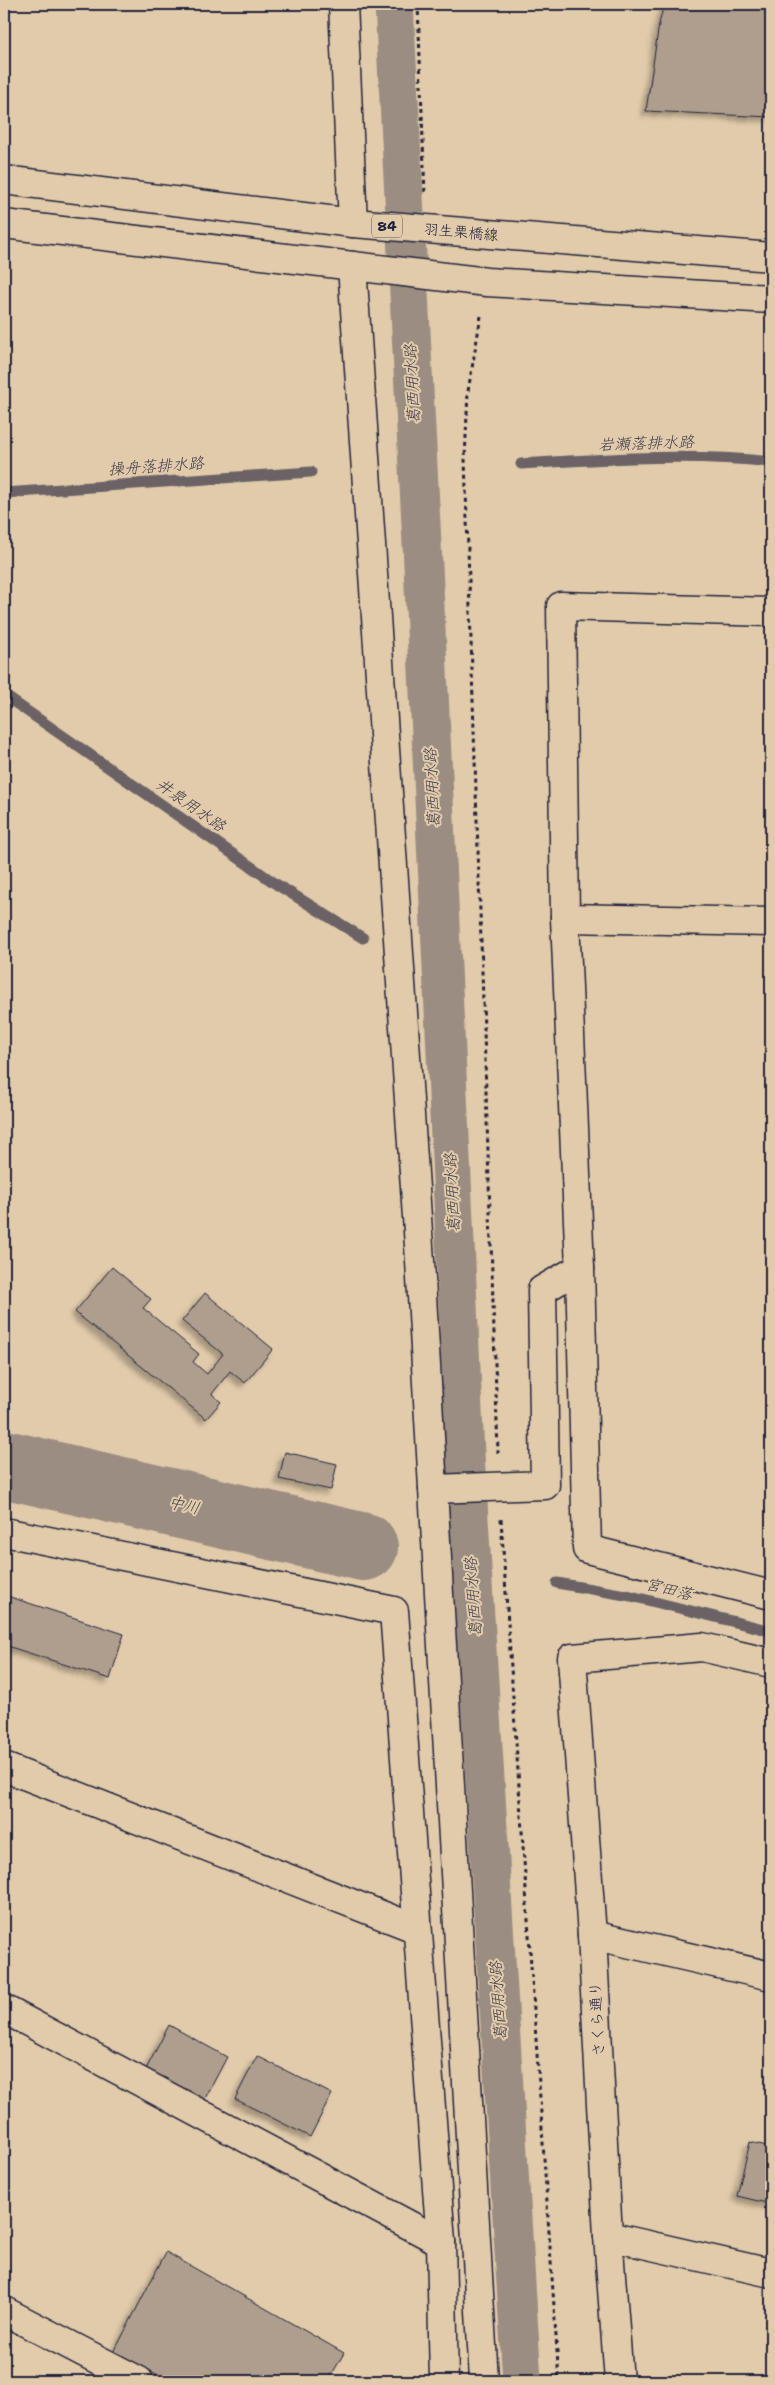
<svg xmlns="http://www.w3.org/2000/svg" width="775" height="2385" viewBox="0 0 775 2385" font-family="'Shantell Sans','Klee One',sans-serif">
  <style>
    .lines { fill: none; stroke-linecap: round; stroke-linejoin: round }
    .stream { stroke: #6b6265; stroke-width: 11 }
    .canal { stroke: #9b8d81; stroke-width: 39 }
    .river { stroke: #9b8d81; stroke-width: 68 }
    .building { fill: #af9e8e; stroke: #22223b; filter: url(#shadow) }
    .street-casing { stroke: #22223b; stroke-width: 31 }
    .primary-casing { stroke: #22223b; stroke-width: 31 }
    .path { stroke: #22223b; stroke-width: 3; stroke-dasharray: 4 4; stroke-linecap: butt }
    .street { stroke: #e1cbab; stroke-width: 28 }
    .primary { stroke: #e1cbab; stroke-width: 28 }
    .labels { text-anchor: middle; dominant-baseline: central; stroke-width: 4; stroke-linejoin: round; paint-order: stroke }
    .shield { fill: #e1cbab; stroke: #5b555d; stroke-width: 1 }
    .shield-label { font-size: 14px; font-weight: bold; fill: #22223b }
    .street-label { font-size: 15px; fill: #22223b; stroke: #e1cbab }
    .water-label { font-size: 16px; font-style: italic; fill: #403d4c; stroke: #e1cbab }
  </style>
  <defs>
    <filter id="shadow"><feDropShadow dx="-4.5" dy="4.5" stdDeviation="2.5" flood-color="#0004"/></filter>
  </defs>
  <rect width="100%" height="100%" fill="#e1cbab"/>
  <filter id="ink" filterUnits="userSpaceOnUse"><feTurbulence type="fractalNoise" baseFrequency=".02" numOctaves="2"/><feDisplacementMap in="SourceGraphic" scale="10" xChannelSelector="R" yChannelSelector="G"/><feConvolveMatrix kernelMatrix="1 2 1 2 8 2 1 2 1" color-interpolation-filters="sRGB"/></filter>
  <g filter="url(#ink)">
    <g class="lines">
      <g class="stream">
        <path d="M521,464c84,-5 167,-11 250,-2"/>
        <path d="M4,493l307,-21"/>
        <path d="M4,695l272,189 87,54"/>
        <path d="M557,1583l74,13 140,35"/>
      </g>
      <path class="canal" d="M394,4l28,540 43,910 57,927"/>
      <path class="river" d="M4,1464l360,83"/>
    </g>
    <g class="building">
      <path d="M664,4h107v113l-125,-6 13,-87z"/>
      <path d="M112,1267l39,32 -8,9 56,46 -6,8 14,12 16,-20 -41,-33 23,-28 68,56 -28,34 -15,-12 -18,23 9,8 -15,17 -131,-107z"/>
      <path d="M285,1452l52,12 -6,26 -52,-11z"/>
      <path d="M4,1595l120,39 -14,45 -106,-34z"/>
      <path d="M169,2025l58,32 -26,49 -58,-31z"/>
      <path d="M257,2056l75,38 -22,43 -75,-38z"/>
      <path d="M750,2142l21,5v57l-34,-8z"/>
      <path d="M166,2252l178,101 -16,28h-158l-56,-29z"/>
    </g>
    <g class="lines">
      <defs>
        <g id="street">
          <path d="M343,4l10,219"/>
          <path d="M352,266l68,995 64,1120"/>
          <path d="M565,918l206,4"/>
          <path d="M580,1268l7,281 184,46"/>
          <path d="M433,1489l112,-4 -3,-195 38,-22 -15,-350 -4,-312 210,6"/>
          <path d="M4,1532l390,79 47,631 3,139"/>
          <path d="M4,1767l413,162"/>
          <path d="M592,1935l179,41"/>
          <path d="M4,2009l437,233"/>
          <path d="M608,2236l163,37"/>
          <path d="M4,2311l135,70"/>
          <path d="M619,2381l-11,-145 -16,-301 -20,-277 130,-11 69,16"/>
        </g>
        <g id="primary">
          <path d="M4,180l349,43 418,34"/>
          <path d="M4,224l483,58 284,17"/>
        </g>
      </defs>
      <use href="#street" class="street-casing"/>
      <use href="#primary" class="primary-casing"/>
      <g class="path">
        <path d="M418,4l7,191"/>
        <path d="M481,316l-13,75 -3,68 33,994"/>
        <path d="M501,1519l58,862"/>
      </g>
      <use href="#street" class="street"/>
      <use href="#primary" class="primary"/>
    </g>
  </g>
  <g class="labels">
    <rect class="shield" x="372" y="214.5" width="30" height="23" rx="4"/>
    <g class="shield-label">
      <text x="387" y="226">84</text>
    </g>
    <g class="street-label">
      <text transform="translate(461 232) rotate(5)">羽生栗橋線</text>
      <text transform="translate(597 2019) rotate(-93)">さくら通り</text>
    </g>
    <g class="water-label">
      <text transform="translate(412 384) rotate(-93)">葛西用水路</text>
      <text transform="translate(646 443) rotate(-2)">岩瀬落排水路</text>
      <text transform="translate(156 466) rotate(-4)">操舟落排水路</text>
      <text transform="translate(432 788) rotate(-93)">葛西用水路</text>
      <text transform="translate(191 805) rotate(35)">井泉用水路</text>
      <text transform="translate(452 1193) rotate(-93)">葛西用水路</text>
      <text transform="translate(184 1505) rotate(13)">中川</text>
      <text transform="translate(669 1589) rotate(14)">宮田落</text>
      <text transform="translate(473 1597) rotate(-94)">葛西用水路</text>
      <text transform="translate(498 2001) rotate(-94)">葛西用水路</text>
    </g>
  </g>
  <rect width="775" height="2385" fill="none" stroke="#e1cbab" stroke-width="20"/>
  <rect x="10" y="10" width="755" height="2365" fill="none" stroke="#22223b" stroke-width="2" filter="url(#ink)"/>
</svg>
